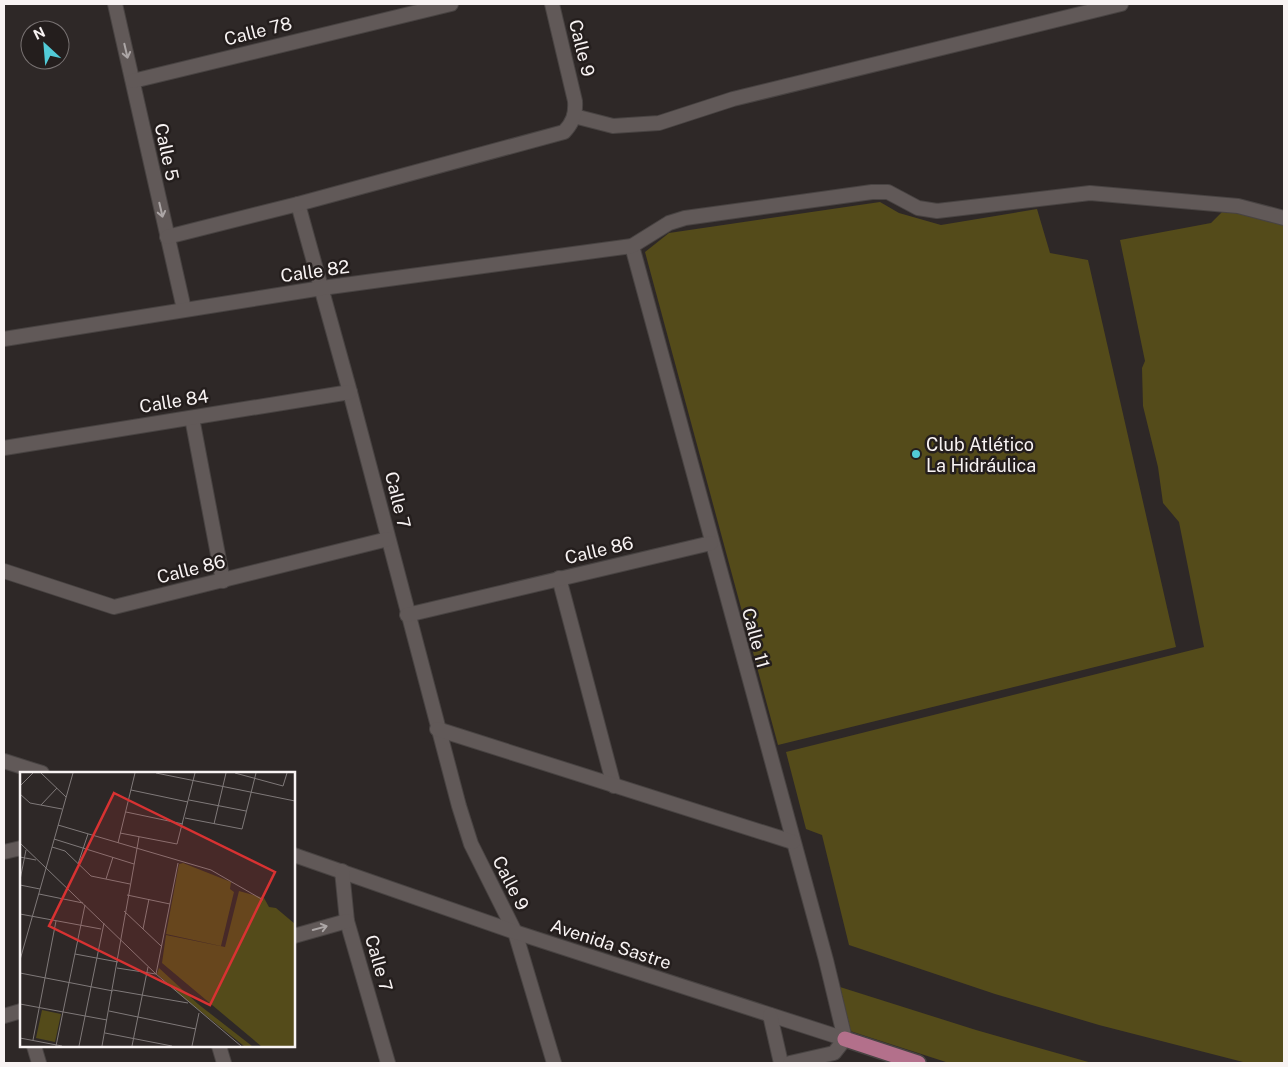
<svg xmlns="http://www.w3.org/2000/svg" width="1288" height="1067" viewBox="0 0 1288 1067" font-family="'Public Sans',sans-serif">
  <style>
    .green { fill: #544b1a }
    .lines { fill: none; stroke-linecap: round; stroke-linejoin: round }
    .minor-casing { stroke: #484342; stroke-width: 16 }
    .major-casing { stroke: #484342; stroke-width: 18 }
    .minor { stroke: #615958; stroke-width: 14 }
    .major { stroke: #b3708b; stroke-width: 15 }
    .oneway { stroke: #aca6a6 }
    .poi-dot { fill: #52cbd7; stroke: #241e1d; stroke-width: 2 }
    .labels { text-anchor: middle; dominant-baseline: central; stroke-width: 5; stroke-linejoin: round; paint-order: stroke }
    .street-label { font-size: 18px; fill: #f8f3f3; stroke: #241e1d }
    .poi-label { font-size: 18px; fill: #f8f3f3; stroke: #241e1d; text-anchor: start }
    .inset-road { fill: none; stroke: #7f7979; stroke-width: 1 }
    .view { fill: #d83232; fill-opacity: 0.15; stroke: #d83232; stroke-width: 2.5 }
    .inset-edge { fill: none; stroke: #f8f3f3; stroke-width: 2.5 }
  </style>
  <rect width="100%" height="100%" fill="#2e2827"/>
  <g class="green">
    <path d="M880,202l19,11 42,12 96,-16 13,44 38,7 88,387 -398,98 -133,-493 24,-19z"/>
    <path d="M1224,210l26,6 34,-6v853h-37l-148,-38 -104,-31 -146,-49 -27,-110 -16,-6 -20,-77 418,-105 -25,-125 -16,-19 -5,-36 -15,-61 -1,-38 3,-7 -25,-121 91,-17z"/>
    <path d="M840,987l136,43 116,33h-143l-99,-32z"/>
  </g>
  <g class="lines">
    <defs>
      <g id="minor">
        <path d="M115,4l69,305"/>
        <path d="M133,81l318,-77"/>
        <path d="M574,116l39,10 46,-3 74,-24 388,-95"/>
        <path d="M298,204l52,188 109,414 12,38 44,88 39,131"/>
        <path d="M167,237l131,-33 266,-72c9,-9 12,-18 11,-31l-23,-97"/>
        <path d="M632,246l194,714 19,79"/>
        <path d="M4,339l318,-51 310,-42 37,-23 16,-5 187,-26h16l30,16 19,3 153,-18 148,13 46,12"/>
        <path d="M192,418l31,163"/>
        <path d="M4,448l346,-56"/>
        <path d="M4,571l110,36 274,-68"/>
        <path d="M559,578l55,208"/>
        <path d="M407,615l304,-72"/>
        <path d="M437,729l356,113"/>
        <path d="M4,761l38,12"/>
        <path d="M4,852l17,-4"/>
        <path d="M294,855l221,77 330,107"/>
        <path d="M342,871l5,50 41,142"/>
        <path d="M294,936l53,-15"/>
        <path d="M770,1015l11,48"/>
        <path d="M4,1016l17,-5"/>
        <path d="M34,1046l5,17"/>
        <path d="M219,1046l5,17"/>
        <path d="M790,1063l44,-10 11,-14"/>
      </g>
      <path id="major" d="M845,1039l73,24"/>
    </defs>
    <use href="#minor" class="minor-casing"/>
    <use href="#major" class="major-casing"/>
    <use href="#minor" class="minor"/>
    <use href="#major" class="major"/>
  </g>
  <defs><path id="oneway-shaft" d="M-6 0H5M1.5-3L5.5 0L1.5 3" fill="none" stroke-width="1.6" stroke-linecap="round" stroke-linejoin="round" transform="scale(1.25)"/></defs>
  <g class="oneway">
    <use href="#oneway-shaft" transform="translate(126 51) rotate(77)"/>
    <use href="#oneway-shaft" transform="translate(161 210) rotate(77)"/>
    <use href="#oneway-shaft" transform="translate(320 928) rotate(-15)"/>
  </g>
  <circle class="poi-dot" cx="916" cy="454" r="5"/>
  <g class="labels">
    <g class="street-label">
      <text transform="translate(258 31) rotate(-14)">Calle 78</text>
      <text transform="translate(582 48) rotate(76)">Calle 9</text>
      <text transform="translate(167 152) rotate(78)">Calle 5</text>
      <text transform="translate(315 271) rotate(-8)">Calle 82</text>
      <text transform="translate(174 401) rotate(-9)">Calle 84</text>
      <text transform="translate(398 500) rotate(76)">Calle 7</text>
      <text transform="translate(599 550) rotate(-13)">Calle 86</text>
      <text transform="translate(191 569) rotate(-14)">Calle 86</text>
      <text transform="translate(756 638) rotate(75)">Calle 11</text>
      <text transform="translate(511 883) rotate(63)">Calle 9</text>
      <text transform="translate(611 944) rotate(18)">Avenida Sastre</text>
      <text transform="translate(379 963) rotate(74)">Calle 7</text>
    </g>
    <g class="poi-label">
      <text x="926" y="444">Club Atlético<tspan x="926" dy="21">La Hidráulica</tspan></text>
    </g>
  </g>
  <g transform="translate(20 772)">
    <rect width="275" height="275" fill="#2e2827"/>
    <path d="M163,91l48,19 -1,7 4,3 -13,54 -55,-12 13,-70zM219,119l25,7 5,9 7,1 19,16v122h-34l-99,-83 4,-28 59,12zM139,196l39,36 54,42h-8l-60,-48 -27,-24zM22,238l19,4 -6,28 -19,-4z" fill="#544b1a"/>
    <path class="inset-road" d="M21,1l25,24M136,1l139,28M215,1l48,13 4,-13M0,14l13,-13M111,18l57,12M0,22l10,9 32,6M169,28l57,11M21,33l16,-17M106,40l57,12M165,46l57,11 14,-56M194,52l12,-51M38,53l153,45 52,30M100,61l57,11 18,-71M34,67l80,25M0,71l26,25M98,71l17,-70M32,75l13,4 26,25 39,8M0,85l16,3M58,92l10,-30M26,96l110,106M86,107l7,-22M0,108l6,-30M0,113l20,4M19,122l44,9M107,123l43,9M104,139l37,35M0,142l81,15M123,157l6,-30M55,182l43,8M0,188l53,-187M97,196l39,6M0,201l93,18M136,202l22,-111M136,202l85,72M93,218l75,13M0,232l87,16M89,239l87,18M85,261l67,13M0,266l42,8M13,268l23,-119M36,274l29,-141M59,274l25,-123M82,274l37,-209M112,274l16,-79M172,274l7,-33"/>
    <path class="view" d="M94,21l161,79 -65,133 -161,-79z"/>
    <rect width="275" height="275" class="inset-edge"/>
  </g>
  <rect width="1288" height="1067" fill="none" stroke="#f8f3f3" stroke-width="10"/>
  <g transform="translate(45 45) rotate(334)"><circle r="24" fill="#241e1d" stroke="#797373"/>
  <path d="M0-4L9 19L0 12L-9 19Z" fill="#52cbd7"/>
  <text y="-8" font-size="14" font-weight="bold" text-anchor="middle" fill="#f8f3f3">N</text>
  </g>
</svg>
